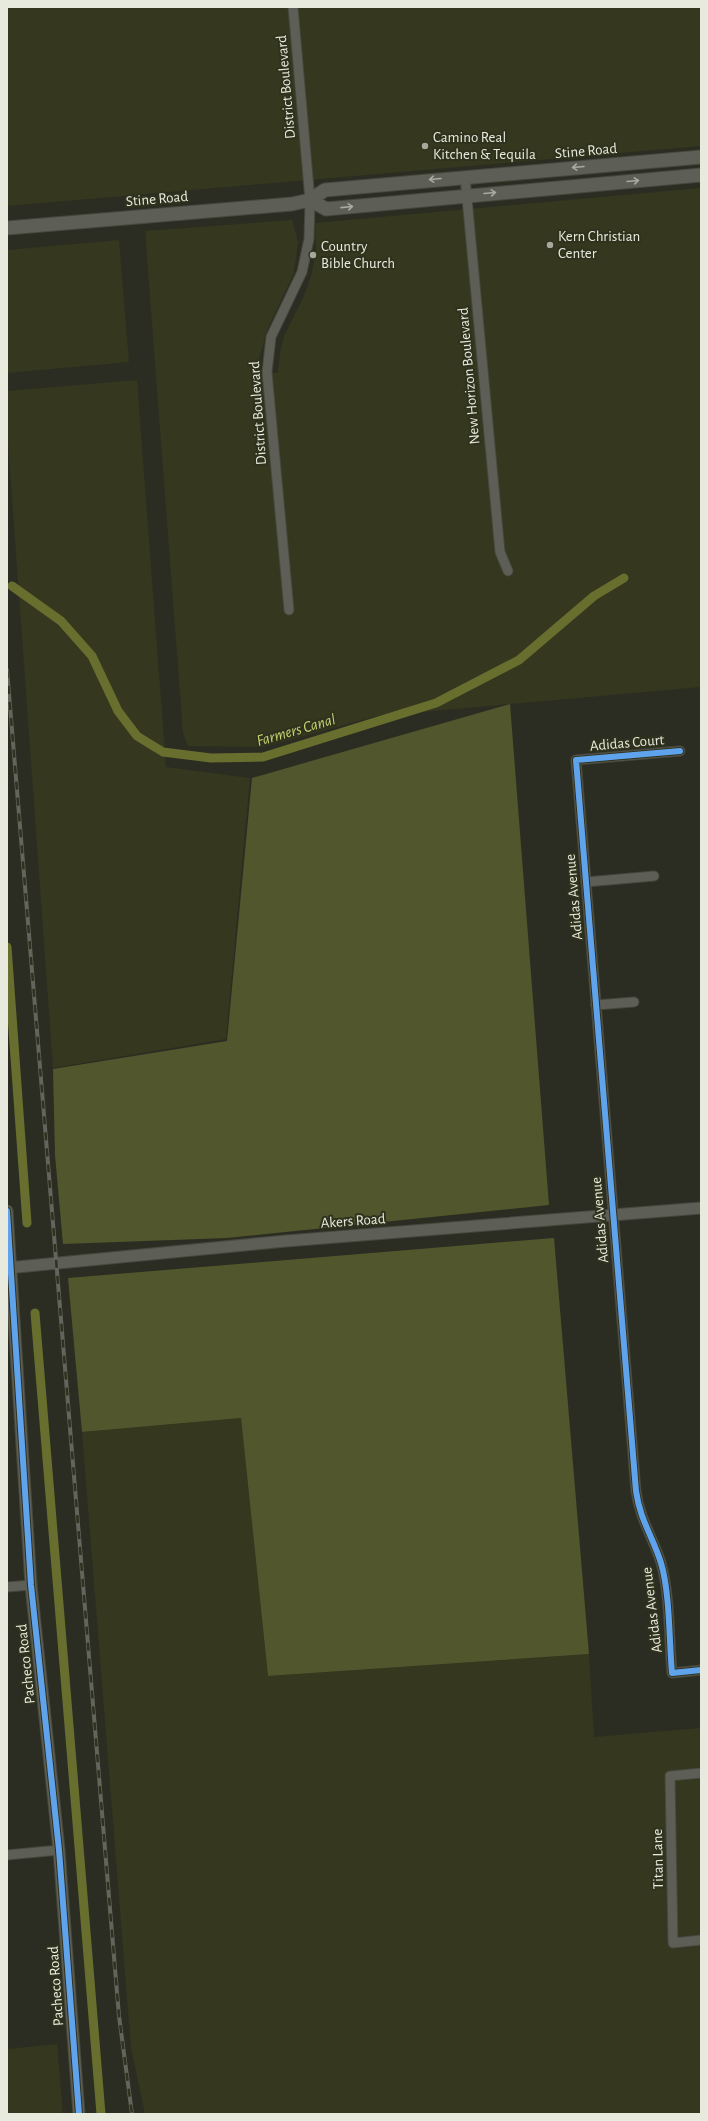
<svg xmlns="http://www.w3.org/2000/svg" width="708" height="2121" viewBox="0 0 708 2121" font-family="'Alegreya Sans',sans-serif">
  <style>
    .built { fill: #35371e }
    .green { fill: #51562c }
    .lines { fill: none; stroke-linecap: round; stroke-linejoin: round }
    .canal { stroke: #676e2e; stroke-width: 9 }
    .minor-casing { stroke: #46483e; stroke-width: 11 }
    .tertiary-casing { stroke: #46483e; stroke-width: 13 }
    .secondary-casing { stroke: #46483e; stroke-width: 15 }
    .minor { stroke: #5d5f56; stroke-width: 9 }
    .tertiary { stroke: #5d5f56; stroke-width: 11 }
    .secondary { stroke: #5d5f56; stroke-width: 13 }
    .rail-casing { stroke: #63645c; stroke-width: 4 }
    .rail { stroke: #2f321d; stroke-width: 2.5; stroke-dasharray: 8; stroke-linecap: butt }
    .cycleway-casing { stroke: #2f321d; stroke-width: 8 }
    .cycleway { stroke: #60a3ed; stroke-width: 6 }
    .oneway { stroke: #a9aba1 }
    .poi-dot { fill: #a6a89c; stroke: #2f321d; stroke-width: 1.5 }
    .labels { text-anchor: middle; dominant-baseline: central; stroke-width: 4; stroke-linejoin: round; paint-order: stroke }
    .street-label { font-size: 15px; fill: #e8eade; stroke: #2f321d }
    .poi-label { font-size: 15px; fill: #e8eade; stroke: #2f321d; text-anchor: start }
    .water-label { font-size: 16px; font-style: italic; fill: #c7d271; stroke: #2f321d }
  </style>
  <rect width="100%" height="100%" fill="#2c2d22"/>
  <g class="built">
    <path d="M7,7h694v139l-694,60z"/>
    <path d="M701,188v499l-324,29 -113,31 -76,-1 -5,-13 -38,-502 147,-11 6,22 -4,31 -26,55 -13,43 23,2 2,-20 4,-17 20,-40 8,-23 4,-24 -1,-26z"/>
    <path d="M119,240l10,122 -122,11v-123z"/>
    <path d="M137,380l29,387 84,11 -24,261 -173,29 -46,-640v-37z"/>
    <path d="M241,1418l27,258 321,-22 5,83 107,-9v386h-556l-14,-66 -49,-616z"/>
    <path d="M57,2044l6,70h-56v-65z"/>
  </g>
  <g class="green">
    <path d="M510,704l39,501 -322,33 -164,6 -8,-89 -2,-86 174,-28 25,-263z"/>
    <path d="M554,1238l35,416 -321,22 -27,-258 -159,14 -14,-154z"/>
  </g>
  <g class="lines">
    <g class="canal">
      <path d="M12,586l49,35 31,35 26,55 19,25 26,16 48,6 52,-1 173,-54 83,-43 75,-64 30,-18"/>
      <path d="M7,947l20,276"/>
      <path d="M35,1313l66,801"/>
    </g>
    <defs>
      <g id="minor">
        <path d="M465,177l35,375 8,19"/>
        <path d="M289,610l-22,-238 4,-35 31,-65 7,-33 1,-39 -17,-193"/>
        <path d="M680,751l-104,9 60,731c4,29 17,46 25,72 9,30 8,77 11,110l29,-3"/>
        <path d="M586,882l68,-6"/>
        <path d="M596,1005l38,-3"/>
        <path d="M7,1587l24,-2"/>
        <path d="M701,1773l-31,3 3,167 28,-3"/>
        <path d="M7,1855l52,-5"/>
      </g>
      <g id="tertiary">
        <path d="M7,1211l24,374 28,265 20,264"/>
        <path d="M7,1268l279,-27 415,-33"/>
      </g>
      <g id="secondary">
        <path d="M310,200l16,9 375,-34"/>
        <path d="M7,228l285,-24 18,-4 15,-10 376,-33"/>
      </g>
    </defs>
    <use href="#minor" class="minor-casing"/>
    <use href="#tertiary" class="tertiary-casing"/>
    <use href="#secondary" class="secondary-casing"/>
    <use href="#minor" class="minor"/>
    <use href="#tertiary" class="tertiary"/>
    <use href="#secondary" class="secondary"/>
    <defs>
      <path id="rail" d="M7,670l104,1251 8,95 13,98"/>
    </defs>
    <use href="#rail" class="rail-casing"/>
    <use href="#rail" class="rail"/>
    <defs>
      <g id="cycleway">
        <path d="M680,751l-104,9 60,731c4,29 17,46 25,72 9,30 8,77 11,110l29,-3"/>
        <path d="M7,1211l24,374 28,265 20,264"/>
      </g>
    </defs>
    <use href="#cycleway" class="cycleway-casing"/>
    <use href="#cycleway" class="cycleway"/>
  </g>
  <defs><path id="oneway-shaft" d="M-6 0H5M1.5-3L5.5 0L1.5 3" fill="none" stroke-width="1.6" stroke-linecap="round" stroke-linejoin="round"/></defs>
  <g class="oneway">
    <use href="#oneway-shaft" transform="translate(578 167) rotate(175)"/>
    <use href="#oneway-shaft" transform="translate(435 179) rotate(175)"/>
    <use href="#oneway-shaft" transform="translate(633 181) rotate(-5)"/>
    <use href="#oneway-shaft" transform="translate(490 193) rotate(-5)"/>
    <use href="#oneway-shaft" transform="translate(347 207) rotate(-6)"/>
  </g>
  <g class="poi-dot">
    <circle cx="425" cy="146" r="4"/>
    <circle cx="550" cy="245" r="4"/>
    <circle cx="313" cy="255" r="4"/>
  </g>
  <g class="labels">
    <g class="street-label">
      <text transform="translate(286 87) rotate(-95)">District Boulevard</text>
      <text transform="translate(586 151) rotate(-5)">Stine Road</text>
      <text transform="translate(157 199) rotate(-5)">Stine Road</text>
      <text transform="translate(469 376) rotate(-95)">New Horizon Boulevard</text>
      <text transform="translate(258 413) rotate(-94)">District Boulevard</text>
      <text transform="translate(627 743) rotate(-5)">Adidas Court</text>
      <text transform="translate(574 897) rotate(-95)">Adidas Avenue</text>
      <text transform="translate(600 1220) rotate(-95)">Adidas Avenue</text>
      <text transform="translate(353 1221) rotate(-4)">Akers Road</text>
      <text transform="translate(652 1610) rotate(-97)">Adidas Avenue</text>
      <text transform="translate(26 1664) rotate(-96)">Pacheco Road</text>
      <text transform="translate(658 1859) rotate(-91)">Titan Lane</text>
      <text transform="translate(56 1986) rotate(-94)">Pacheco Road</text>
    </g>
    <g class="poi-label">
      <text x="433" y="137">Camino Real<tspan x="433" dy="17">Kitchen &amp; Tequila</tspan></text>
      <text x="558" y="236">Kern Christian<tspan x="558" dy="17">Center</tspan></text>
      <text x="321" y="246">Country<tspan x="321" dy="17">Bible Church</tspan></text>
    </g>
    <g class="water-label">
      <text transform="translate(296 730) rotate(-16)">Farmers Canal</text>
    </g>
  </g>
  <rect width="708" height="2121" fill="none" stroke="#e8eade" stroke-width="16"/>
</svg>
